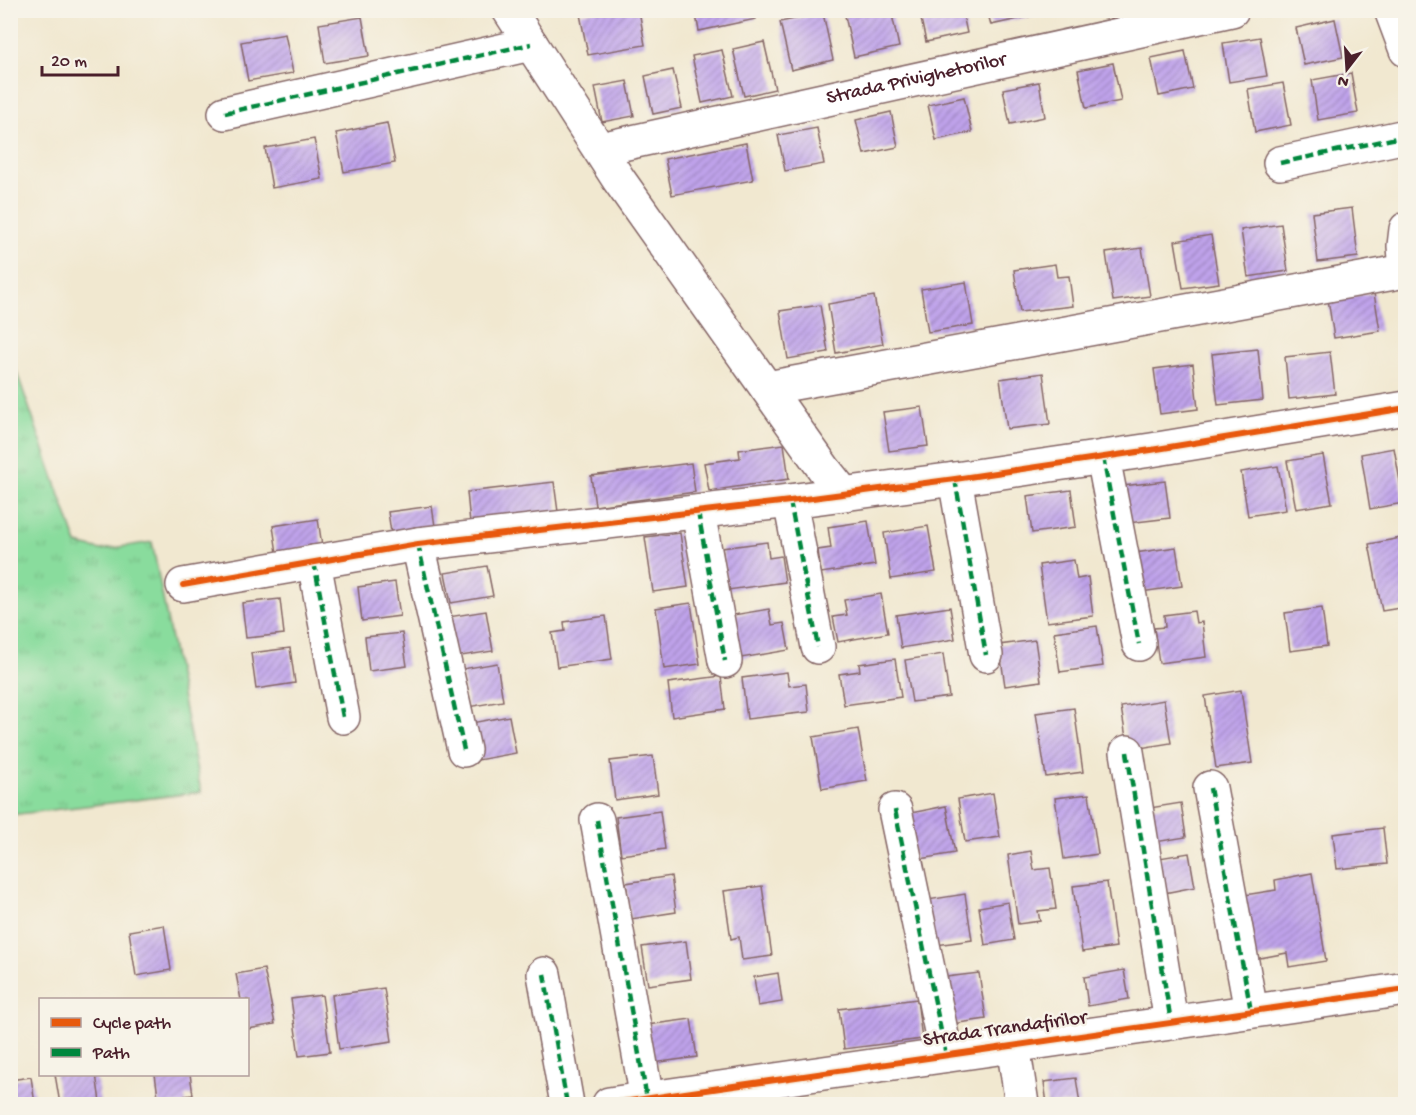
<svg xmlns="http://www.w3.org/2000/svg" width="1416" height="1115" viewBox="0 0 1416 1115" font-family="'Gochi Hand',sans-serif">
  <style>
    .grass { fill: url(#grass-tufts); stroke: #6a7e64; stroke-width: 1.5 }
    .building { fill: url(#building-hatch) }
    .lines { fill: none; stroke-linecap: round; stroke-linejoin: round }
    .minor-casing { stroke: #846565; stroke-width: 36 }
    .minor { stroke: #fff; stroke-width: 33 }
    .quiet { stroke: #00873e; stroke-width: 4.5; stroke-dasharray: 9 4.5; stroke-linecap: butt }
    .cycleway-casing { stroke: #f7f3e8; stroke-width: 10 }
    .cycleway { stroke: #e8590c; stroke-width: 6 }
    .labels { text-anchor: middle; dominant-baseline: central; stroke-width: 5; stroke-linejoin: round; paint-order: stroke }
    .street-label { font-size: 20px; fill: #4a1f2b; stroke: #f7f3e8 }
  </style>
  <defs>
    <pattern id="grass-tufts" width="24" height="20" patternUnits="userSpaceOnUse" patternTransform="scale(1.5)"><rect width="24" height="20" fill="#89dc9d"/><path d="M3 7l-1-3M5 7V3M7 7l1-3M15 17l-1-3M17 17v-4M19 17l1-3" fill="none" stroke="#78bc87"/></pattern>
    <pattern id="building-hatch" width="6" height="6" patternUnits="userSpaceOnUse" patternTransform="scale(1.5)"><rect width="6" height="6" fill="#bfa3eb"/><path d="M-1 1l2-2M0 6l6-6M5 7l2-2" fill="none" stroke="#9d84bf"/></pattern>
  </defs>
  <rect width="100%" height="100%" fill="#f7f3e8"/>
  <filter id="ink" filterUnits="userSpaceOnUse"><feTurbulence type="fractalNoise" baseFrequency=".0167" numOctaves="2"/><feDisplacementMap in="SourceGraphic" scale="12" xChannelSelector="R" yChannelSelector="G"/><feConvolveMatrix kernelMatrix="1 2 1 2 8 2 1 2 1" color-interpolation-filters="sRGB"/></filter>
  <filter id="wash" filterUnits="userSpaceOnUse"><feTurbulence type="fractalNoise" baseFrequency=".008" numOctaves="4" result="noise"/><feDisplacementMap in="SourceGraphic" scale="24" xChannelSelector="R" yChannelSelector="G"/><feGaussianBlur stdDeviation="1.35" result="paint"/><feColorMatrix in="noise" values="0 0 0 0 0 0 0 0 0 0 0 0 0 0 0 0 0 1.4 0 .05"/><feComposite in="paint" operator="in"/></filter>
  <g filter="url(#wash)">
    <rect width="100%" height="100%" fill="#f1e8d0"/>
    <path class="grass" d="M11,356l66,188 24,6 51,-8 49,250 -190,23z"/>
    <g id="blocks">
      <g class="building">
        <path d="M598,10h41l6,35 -57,10 -8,-41z"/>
        <path d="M695,10h59l2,9 -57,12z"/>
        <path d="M847,10h44l8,37 -45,10 -10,-46z"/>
        <path d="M919,10h43l5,23 -41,9z"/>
        <path d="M987,10h48l1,5 -45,10z"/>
        <path d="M823,13l10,47 -42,10 -11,-48z"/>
        <path d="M362,17l7,39 -44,7 -6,-39z"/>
        <path d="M1335,19l8,38 -39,8 -8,-37z"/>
        <path d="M285,34l8,39 -45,8 -7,-39z"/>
        <path d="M1260,37l7,39 -38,6 -6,-39z"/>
        <path d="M764,42l11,47 -31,7 -11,-47z"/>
        <path d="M722,50l11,46 -31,7 -10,-47z"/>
        <path d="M1185,51l8,38 -34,7 -8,-38z"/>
        <path d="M1113,63l8,38 -35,7 -8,-38z"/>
        <path d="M673,70l9,38 -29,6 -8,-38z"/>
        <path d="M1351,73l7,40 -40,7 -6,-40z"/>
        <path d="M627,81l7,35 -32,6 -7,-35z"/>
        <path d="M1039,82l6,35 -35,7 -7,-35z"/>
        <path d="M1283,83l8,42 -36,7 -7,-43z"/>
        <path d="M964,97l8,35 -36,8 -8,-35z"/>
        <path d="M891,112l7,35 -34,7 -8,-34z"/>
        <path d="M387,123l8,40 -51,9 -8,-39z"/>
        <path d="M817,128l7,36 -39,7 -7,-36z"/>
        <path d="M314,139l8,40 -50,9 -7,-40z"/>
        <path d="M746,143l7,37 -81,15 -7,-36z"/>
        <path d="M1352,208l6,49 -40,5 -6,-49z"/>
        <path d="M1281,224l7,47 -40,6 -7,-47z"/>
        <path d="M1211,235l8,48 -36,5 -8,-47z"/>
        <path d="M1142,248l8,48 -37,5 -7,-48z"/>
        <path d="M1055,264l2,13 12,-1 4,30 -53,6 -6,-42z"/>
        <path d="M966,282l7,43 -45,7 -7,-43z"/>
        <path d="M1374,293l6,38 -46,7 -6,-39z"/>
        <path d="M874,296l9,48 -47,9 -8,-49z"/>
        <path d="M820,305l8,47 -40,7 -8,-48z"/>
        <path d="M1258,349l5,51 -45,5 -6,-51z"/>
        <path d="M1330,352l5,42 -46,5 -4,-42z"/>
        <path d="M1193,364l5,45 -38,5 -6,-45z"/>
        <path d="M1043,373l7,51 -43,5 -7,-50z"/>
        <path d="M922,407l6,39 -39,5 -6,-39z"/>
        <path d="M784,444l5,35 -80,12 -5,-28 36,-5 -1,-8z"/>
        <path d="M1394,448l10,55 -34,6 -9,-55z"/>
        <path d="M1323,455l9,48 -36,6 -9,-48z"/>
        <path d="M691,463l4,29 -100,14 -4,-30z"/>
        <path d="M1278,466l8,44 -38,6 -7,-44z"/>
        <path d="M1165,481l5,37 -42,5 -5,-37z"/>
        <path d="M554,482l4,30 -88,11 -3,-31z"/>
        <path d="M1071,490l5,37 -44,6 -5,-37z"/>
        <path d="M432,506l4,27 -44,6 -4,-27z"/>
        <path d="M318,519l4,27 -45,7 -4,-27z"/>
        <path d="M868,521l7,44 -54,8 -3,-23 13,-2 -3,-21z"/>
        <path d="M928,526l8,46 -45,7 -7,-46z"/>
        <path d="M680,533l8,54 -35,5 -8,-55z"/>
        <path d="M1406,537v70l-24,4 -13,-67z"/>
        <path d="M767,542l2,16 12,-2 4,26 -57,8 -6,-42z"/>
        <path d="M1176,547l6,39 -41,6 -6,-39z"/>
        <path d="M1074,560l3,19 11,-2 5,39 -46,6 -8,-57z"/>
        <path d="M487,566l6,30 -42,7 -6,-30z"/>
        <path d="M395,582l5,34 -38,5 -4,-34z"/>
        <path d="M881,594l7,39 -50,9 -5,-25 14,-2 -3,-15z"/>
        <path d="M280,599l4,35 -38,4 -4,-35z"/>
        <path d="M691,603l9,61 -36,5 -8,-61z"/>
        <path d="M950,607l5,32 -54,9 -5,-33z"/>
        <path d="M1322,608l5,38 -37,5 -5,-38z"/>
        <path d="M769,609l3,16 12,-2 5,27 -48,8 -8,-43z"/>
        <path d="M486,611l7,40 -38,6 -7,-40z"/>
        <path d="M1194,611l2,12 6,-1 4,35 -47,6 -5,-35 11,-1 -1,-12z"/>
        <path d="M606,616l6,43 -55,8 -5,-34 13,-2 -1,-9z"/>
        <path d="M1097,626l6,40 -43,6 -6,-40z"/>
        <path d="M402,633l5,33 -38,5 -4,-34z"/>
        <path d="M1035,640l6,41 -36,5 -6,-41z"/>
        <path d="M290,648l5,35 -39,6 -5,-36z"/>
        <path d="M943,654l6,43 -37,5 -7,-42z"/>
        <path d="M895,659l6,38 -57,8 -5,-31 21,-3 -1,-7z"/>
        <path d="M497,663l6,38 -35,6 -6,-38z"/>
        <path d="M787,672l2,14 17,-2 3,28 -62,7 -5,-41z"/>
        <path d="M721,676l4,33 -53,8 -4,-34z"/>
        <path d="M1241,690l11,73 -36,5 -11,-72z"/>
        <path d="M1164,700l7,43 -43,7 -7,-43z"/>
        <path d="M1074,708l9,64 -37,5 -10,-64z"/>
        <path d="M509,716l7,37 -38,7 -7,-37z"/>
        <path d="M858,729l9,52 -45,8 -9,-52z"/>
        <path d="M653,756l5,38 -43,6 -5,-39z"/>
        <path d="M993,793l7,44 -35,5 -7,-43z"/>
        <path d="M1089,794l9,60 -34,5 -9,-61z"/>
        <path d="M1181,803l5,34 -37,6 -6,-34z"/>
        <path d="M946,806l9,47 -40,7 -9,-46z"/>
        <path d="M660,811l5,38 -44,6 -5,-38z"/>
        <path d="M1383,828l4,36 -50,5 -4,-35z"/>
        <path d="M1031,851l3,19 16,-2 6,41 -18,2 2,10 -22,3 -10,-69z"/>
        <path d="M1189,853l6,34 -36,7 -6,-35z"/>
        <path d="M1312,873l14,88 -37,6 -2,-14 -38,7 -11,-64 38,-6 -1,-10z"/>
        <path d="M671,876l5,36 -45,7 -5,-36z"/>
        <path d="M1107,882l9,65 -34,5 -9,-66z"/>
        <path d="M762,886l10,70 -30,4 -3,-23 -8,2 -7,-48z"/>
        <path d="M965,894l7,46 -43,6 -8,-45z"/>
        <path d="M1008,902l6,38 -29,5 -6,-38z"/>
        <path d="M164,925l7,45 -35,6 -7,-45z"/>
        <path d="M686,941l5,38 -43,6 -6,-38z"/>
        <path d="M264,969l11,55 -27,5v-29h-7l-5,-26z"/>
        <path d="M1124,970l5,29 -41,7 -4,-29z"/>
        <path d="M778,973l4,29 -24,4 -4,-29z"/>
        <path d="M979,973l7,46 -41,6 -7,-47z"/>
        <path d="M384,988l8,53 -53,8 -7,-54z"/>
        <path d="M322,995l8,57 -31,4 -8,-57z"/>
        <path d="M917,999l5,40 -78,10 -5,-40z"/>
        <path d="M691,1019l6,38 -44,6 -6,-38z"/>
        <path d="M55,1074h41l4,28 -18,2h-22z"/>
        <path d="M155,1074h35l3,21 -8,1 1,8h-27z"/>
        <path d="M31,1077l4,27h-25v-24z"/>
        <path d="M1076,1078l4,26h-33l-3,-22z"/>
      </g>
    </g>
  </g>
  <g filter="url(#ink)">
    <use href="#blocks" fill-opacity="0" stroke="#846565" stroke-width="1.5"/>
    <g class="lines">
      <defs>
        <g id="minor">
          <path d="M509,10l110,170 205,289 20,25"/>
          <path d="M1391,10l15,40"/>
          <path d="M225,113l306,-69"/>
          <path id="s1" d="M600,149l632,-139"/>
          <path d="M1280,163l126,-27"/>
          <path d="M1406,229l-2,17 2,26"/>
          <path d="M767,388l638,-117"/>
          <path d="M1103,457l36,187"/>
          <path d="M955,479l31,176"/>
          <path d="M790,501l28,146"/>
          <path d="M698,512l27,149"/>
          <path d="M418,544l46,206"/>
          <path d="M314,562l29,155"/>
          <path d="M183,585l235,-41 372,-43 165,-22 196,-29 255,-42"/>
          <path d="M1127,752l44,270"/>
          <path d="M1210,788l41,223"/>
          <path d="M895,810l51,245"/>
          <path d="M597,820l50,279"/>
          <path d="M544,974l23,130"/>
          <path d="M1013,1045l9,59"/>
          <path d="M609,1104l797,-115"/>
        </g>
      </defs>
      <use href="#minor" class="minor-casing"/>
      <use href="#minor" class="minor"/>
      <g class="quiet">
        <path d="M225,113l306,-69"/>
        <path d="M1280,163l126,-27"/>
        <path d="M1103,457l36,187"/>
        <path d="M955,479l31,176"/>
        <path d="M790,501l28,146"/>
        <path d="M698,512l27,149"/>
        <path d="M418,544l46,206"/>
        <path d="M314,562l29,155"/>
        <path d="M1127,752l44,270"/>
        <path d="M1210,788l41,223"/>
        <path d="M895,810l51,245"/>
        <path d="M597,820l50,279"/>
        <path d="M544,974l23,130"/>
      </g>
      <defs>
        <g id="cycleway">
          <path d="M183,585l235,-41 372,-43 165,-22 196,-29 255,-42"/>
          <path d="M609,1104l797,-115"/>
        </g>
      </defs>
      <use href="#cycleway" class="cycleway-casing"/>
      <use href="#cycleway" class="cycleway"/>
    </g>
  </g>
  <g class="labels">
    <g class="street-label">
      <text stroke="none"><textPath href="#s1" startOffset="324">Strada Privighetorilor</textPath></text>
      <text transform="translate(1005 1030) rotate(-8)">Strada Trandafirilor</text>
    </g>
  </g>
  <rect width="1416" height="1115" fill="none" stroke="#f7f3e8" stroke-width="36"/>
  <rect x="39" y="998" width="210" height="78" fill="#f7f3e8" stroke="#b29e9c" stroke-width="1.5"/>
  <rect x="51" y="1018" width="30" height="9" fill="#e8590c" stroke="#b29e9c" stroke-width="1.5"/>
  <text x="93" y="1028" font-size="18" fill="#4a1f2b">Cycle path</text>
  <rect x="51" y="1048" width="30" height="9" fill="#00873e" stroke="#b29e9c" stroke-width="1.5"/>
  <text x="93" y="1058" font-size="18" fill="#4a1f2b">Path</text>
  <g transform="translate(1347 69) rotate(197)" stroke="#f7f3e8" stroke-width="4.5" paint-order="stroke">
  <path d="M0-4.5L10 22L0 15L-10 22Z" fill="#4a1f2b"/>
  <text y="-9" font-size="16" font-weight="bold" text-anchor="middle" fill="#4a1f2b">N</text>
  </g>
  <path d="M42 66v9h76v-9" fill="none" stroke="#4a1f2b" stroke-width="3"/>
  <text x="51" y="66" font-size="18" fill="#4a1f2b" stroke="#f7f3e8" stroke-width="4.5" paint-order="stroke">20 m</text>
</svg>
